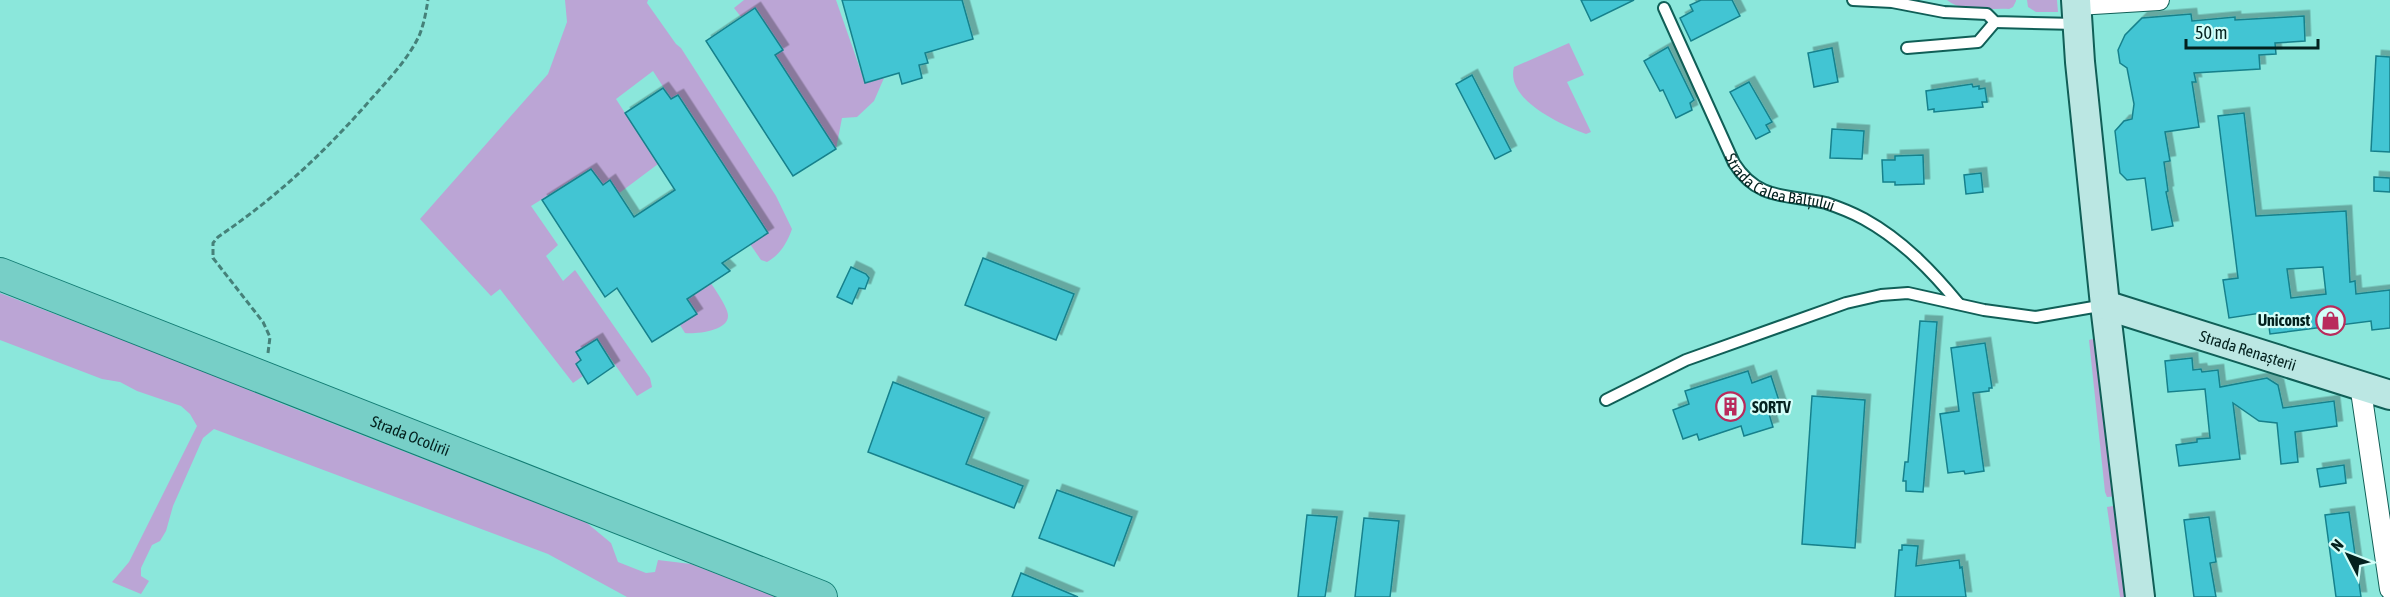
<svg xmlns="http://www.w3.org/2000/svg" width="2390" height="597" viewBox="0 0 2390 597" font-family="'Asap Condensed',sans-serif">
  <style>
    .green { fill: #bba5d5 }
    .building { fill: #43c5d3; stroke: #16818c; stroke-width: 1.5; fill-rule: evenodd; filter: url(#shadow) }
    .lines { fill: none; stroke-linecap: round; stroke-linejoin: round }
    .lane-casing { stroke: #105f57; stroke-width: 14 }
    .street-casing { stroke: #105f57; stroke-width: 22 }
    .secondary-casing { stroke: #105f57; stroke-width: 32 }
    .primary-casing { stroke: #137d74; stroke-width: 34 }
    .path { stroke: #458179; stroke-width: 3; stroke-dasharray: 6 3; stroke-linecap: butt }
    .lane { stroke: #fff; stroke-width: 10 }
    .street { stroke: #fff; stroke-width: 20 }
    .secondary { stroke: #bbe7e3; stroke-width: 28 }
    .primary { stroke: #77cfc7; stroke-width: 32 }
    .labels { text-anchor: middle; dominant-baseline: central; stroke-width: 4.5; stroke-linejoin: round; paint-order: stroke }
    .street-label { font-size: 16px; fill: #03211e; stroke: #d3fef8 }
    .poi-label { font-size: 16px; font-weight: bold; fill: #03211e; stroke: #d3fef8; text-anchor: end }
  </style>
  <defs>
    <filter id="shadow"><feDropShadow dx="5.5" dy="-5.5" stdDeviation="0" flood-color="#0004"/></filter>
  </defs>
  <rect width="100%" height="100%" fill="#8be7db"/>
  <g class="green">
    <path d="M565,0h83l-1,3 29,41 5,4 95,148 16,33c-5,14 -12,26 -25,33l-6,-2 -11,-16 18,-12 -89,-137 -8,4 -18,-28 -37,28 42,65 -40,30 -8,-13 -7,4 -12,-16 -60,37 27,39 -12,11 17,25 12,-11 75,108 2,9 -15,9 -40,-57 -21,13 5,8 -5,4 7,12 -10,7 -73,-94 -9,7 -71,-77 128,-145 19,-52z"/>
    <path d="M744,0h92l29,83 19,-5 -10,23 -17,16 -15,1 -6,31 -61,-94 7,-5 -26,-42 -15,9 -7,-9z"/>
    <path d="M1947,0h69v1l-3,6 -4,2c-20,-1 -46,4 -62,-9z"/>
    <path d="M2027,0h30l1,12h-22l-8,-5z"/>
    <path d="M1569,43l15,32 -17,7 24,50 -5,2c-24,-9 -81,-34 -72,-67z"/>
    <path d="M653,205c12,17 75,95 75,110 1,16 -31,19 -43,18l-5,-8 16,-12 -62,-96z"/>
    <path d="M0,293l193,74 82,34 312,122 24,20 7,19 28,11 9,-1 3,-12 33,4 85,33h-149l-79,-43 -334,-125 -11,9 -30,68 -7,25 -6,10 -8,4 -11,23v8l8,5 -8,13 -29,-12 17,-20 68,-136 -7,-12 -9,-8 -44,-15 -17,-9 -18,-3 -102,-39z"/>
    <path d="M2096,338l23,158 -12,1 -2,-5 -16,-152z"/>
    <path d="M2119,505l12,92h-11l-13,-90z"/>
  </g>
  <g class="building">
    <path d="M842,0h120l11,39 -48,14 3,10 -9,2 3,13 -20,6 -3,-11 -34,10z"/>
    <path d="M1581,0h53l-43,21z"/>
    <path d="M1701,0h31l8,16 -49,25 -11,-23 13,-7 -3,-6z"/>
    <path d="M755,8l28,42 -8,5 61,94 -43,27 -87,-135z"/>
    <path d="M2191,14l1,7 43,-4v3l69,-4 1,25 -30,2 1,11 -17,1 1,14 -66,4 2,9h-4l7,45 -34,5 5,29 -6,1 4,29 -2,1 7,34 -21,4 -7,-52 -18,2 -7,-7 -5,-42 9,-10 8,-2 2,-15 -7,-36 -7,-5 -2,-13 7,-15 17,-17z"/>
    <path d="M1668,47l26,53 -4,3 2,7 -16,8 -13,-28 -3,1 -16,-30z"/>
    <path d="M1832,48l6,34 -24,5 -6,-34z"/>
    <path d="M2376,56l14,1v95l-19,-1z"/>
    <path d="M1472,75l39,76 -16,8 -39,-75z"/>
    <path d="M1749,82l23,40 -6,3 4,7 -14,7 -26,-47z"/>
    <path d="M1972,84l1,3 6,-1v3l6,-1 2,14h-5l1,5 -49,5v-3l-6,1 -2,-19z"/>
    <path d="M663,88l8,11 7,-4 90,138 -46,30 8,8 -43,28 10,15 -45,28 -35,-54 -12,9 -63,-97 49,-31 12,16 7,-5 24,37 41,-27 -50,-77z"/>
    <path d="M2244,113l12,103 90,-5 4,71 5,-1 1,13 34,-4v38l-18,2 -1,-9 -101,13 -3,-22 -38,6 -6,-38 15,-2 -20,-162zM2323,267l3,27 -35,4 -4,-29z"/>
    <path d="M1832,129l32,2 -2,28 -32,-1z"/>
    <path d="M1923,155l1,29 -29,1v-3h-12l-1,-22h13v-4z"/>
    <path d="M1981,173l2,19 -17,2 -2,-19z"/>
    <path d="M2374,177l16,1v14l-16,-1z"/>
    <path d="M983,258l91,36 -18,46 -91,-35z"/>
    <path d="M851,267l15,7 3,4 -4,11 -6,-1 -7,16 -15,-7z"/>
    <path d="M1920,321l17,1 -14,170 -17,-1v-10h-3l2,-19h3z"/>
    <path d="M597,339l17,27 -26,18 -12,-20 5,-4 -5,-8z"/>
    <path d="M1985,343l7,45h-3v3l-16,2 11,78 -19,3 -1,-3 -16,2 -8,-59 19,-3 -8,-63z"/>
    <path d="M2192,358l1,12 8,-1 1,3 16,-2 2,17 47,-9 11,7 5,23 51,-7 3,25 -42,6 3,30 -17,2 -4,-41 -18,-2 -26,-18 7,56 -61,7 -3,-21 21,-3v-3l13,-1 -5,-49 -37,3 -3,-31z"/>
    <path d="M1748,371l4,12 19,-7 11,34 -13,4 4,13 -29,9 -3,-10 -42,14 -2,-6 -14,5 -10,-29 16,-6 -4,-13z"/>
    <path d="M893,382l91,36 -18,46 57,22 -9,22 -146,-56z"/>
    <path d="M1812,396l53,4 -10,148 -53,-4z"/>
    <path d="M2344,465l2,18 -26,4 -3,-18z"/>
    <path d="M1057,490l75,27 -18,49 -75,-28z"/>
    <path d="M2349,512l12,85h-25l-11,-82z"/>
    <path d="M1307,515l30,2 -12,80h-27z"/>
    <path d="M2209,517l7,45 -6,1 6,34h-22l-10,-77z"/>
    <path d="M1364,518l35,3 -9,76h-35z"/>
    <path d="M1902,545l16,1 -2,20 43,-6 1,8 2,-1 4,30h-71l4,-47h3z"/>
    <path d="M1021,573l57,24h-66z"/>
  </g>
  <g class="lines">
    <defs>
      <g id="lane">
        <path d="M1853,0l39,2 52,10 43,2 8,8 82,2"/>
        <path id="s1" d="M1664,8l70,155c24,38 53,31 92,40 12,4 27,10 38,16 38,21 68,52 95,85"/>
        <path d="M1907,48l71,-6 17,-20"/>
        <path d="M1606,400l80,-40 160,-57 35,-8 27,-2 76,17 52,7 69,-12"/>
      </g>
      <g id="street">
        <path d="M2077,5l82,-5"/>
        <path d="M2360,384l30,205"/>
      </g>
      <g id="secondary">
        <path d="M2076,0l4,62 25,243 35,292"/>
        <path id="s2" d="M2105,305l285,90"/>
      </g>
      <g id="primary">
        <path id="s3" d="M0,274l821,323"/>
      </g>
    </defs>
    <use href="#lane" class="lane-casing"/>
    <use href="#street" class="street-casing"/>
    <use href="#secondary" class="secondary-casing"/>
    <use href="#primary" class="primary-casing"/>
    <path class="path" d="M268,353l2,-16 -7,-15 -50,-64v-15l5,-6c60,-41 106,-84 154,-139 17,-19 36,-39 47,-62 5,-12 7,-24 9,-36"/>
    <use href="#lane" class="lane"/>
    <use href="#street" class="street"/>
    <use href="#secondary" class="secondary"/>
    <use href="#primary" class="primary"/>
  </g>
  <defs>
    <symbol id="shop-ring" viewBox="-11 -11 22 22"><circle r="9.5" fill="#d3fef8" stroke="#b92b5c" stroke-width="1.5"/><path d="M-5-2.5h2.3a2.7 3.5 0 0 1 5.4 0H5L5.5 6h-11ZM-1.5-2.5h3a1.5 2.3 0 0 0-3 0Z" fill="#b92b5c"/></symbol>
    <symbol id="building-ring" viewBox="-11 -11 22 22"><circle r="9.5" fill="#d3fef8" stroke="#b92b5c" stroke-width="1.5"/><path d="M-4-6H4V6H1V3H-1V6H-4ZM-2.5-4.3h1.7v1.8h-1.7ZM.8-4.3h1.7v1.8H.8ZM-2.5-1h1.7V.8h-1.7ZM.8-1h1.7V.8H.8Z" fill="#b92b5c"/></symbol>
  </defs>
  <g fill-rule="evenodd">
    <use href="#shop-ring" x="2314" y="304" width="33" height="33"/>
    <use href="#building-ring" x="1714" y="390" width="33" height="33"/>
  </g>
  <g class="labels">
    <g class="street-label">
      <text stroke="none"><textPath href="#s1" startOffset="222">Strada Calea Bălțului</textPath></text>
      <text stroke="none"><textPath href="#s2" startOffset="150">Strada Renașterii</textPath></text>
      <text stroke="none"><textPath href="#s3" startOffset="441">Strada Ocolirii</textPath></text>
    </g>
    <g class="poi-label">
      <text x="2310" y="320">Uniconst</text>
      <text x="1752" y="407" text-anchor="start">SORTV</text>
    </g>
  </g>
  <g transform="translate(2348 555) rotate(312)" stroke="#d3fef8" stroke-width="4.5" paint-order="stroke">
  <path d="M0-4.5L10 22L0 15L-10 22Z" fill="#03211e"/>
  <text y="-9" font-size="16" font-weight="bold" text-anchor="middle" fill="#03211e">N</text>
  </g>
  <path d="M2186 39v9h132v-9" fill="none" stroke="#03211e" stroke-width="3"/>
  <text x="2195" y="39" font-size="18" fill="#03211e" stroke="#d3fef8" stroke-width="4.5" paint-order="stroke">50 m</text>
</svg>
